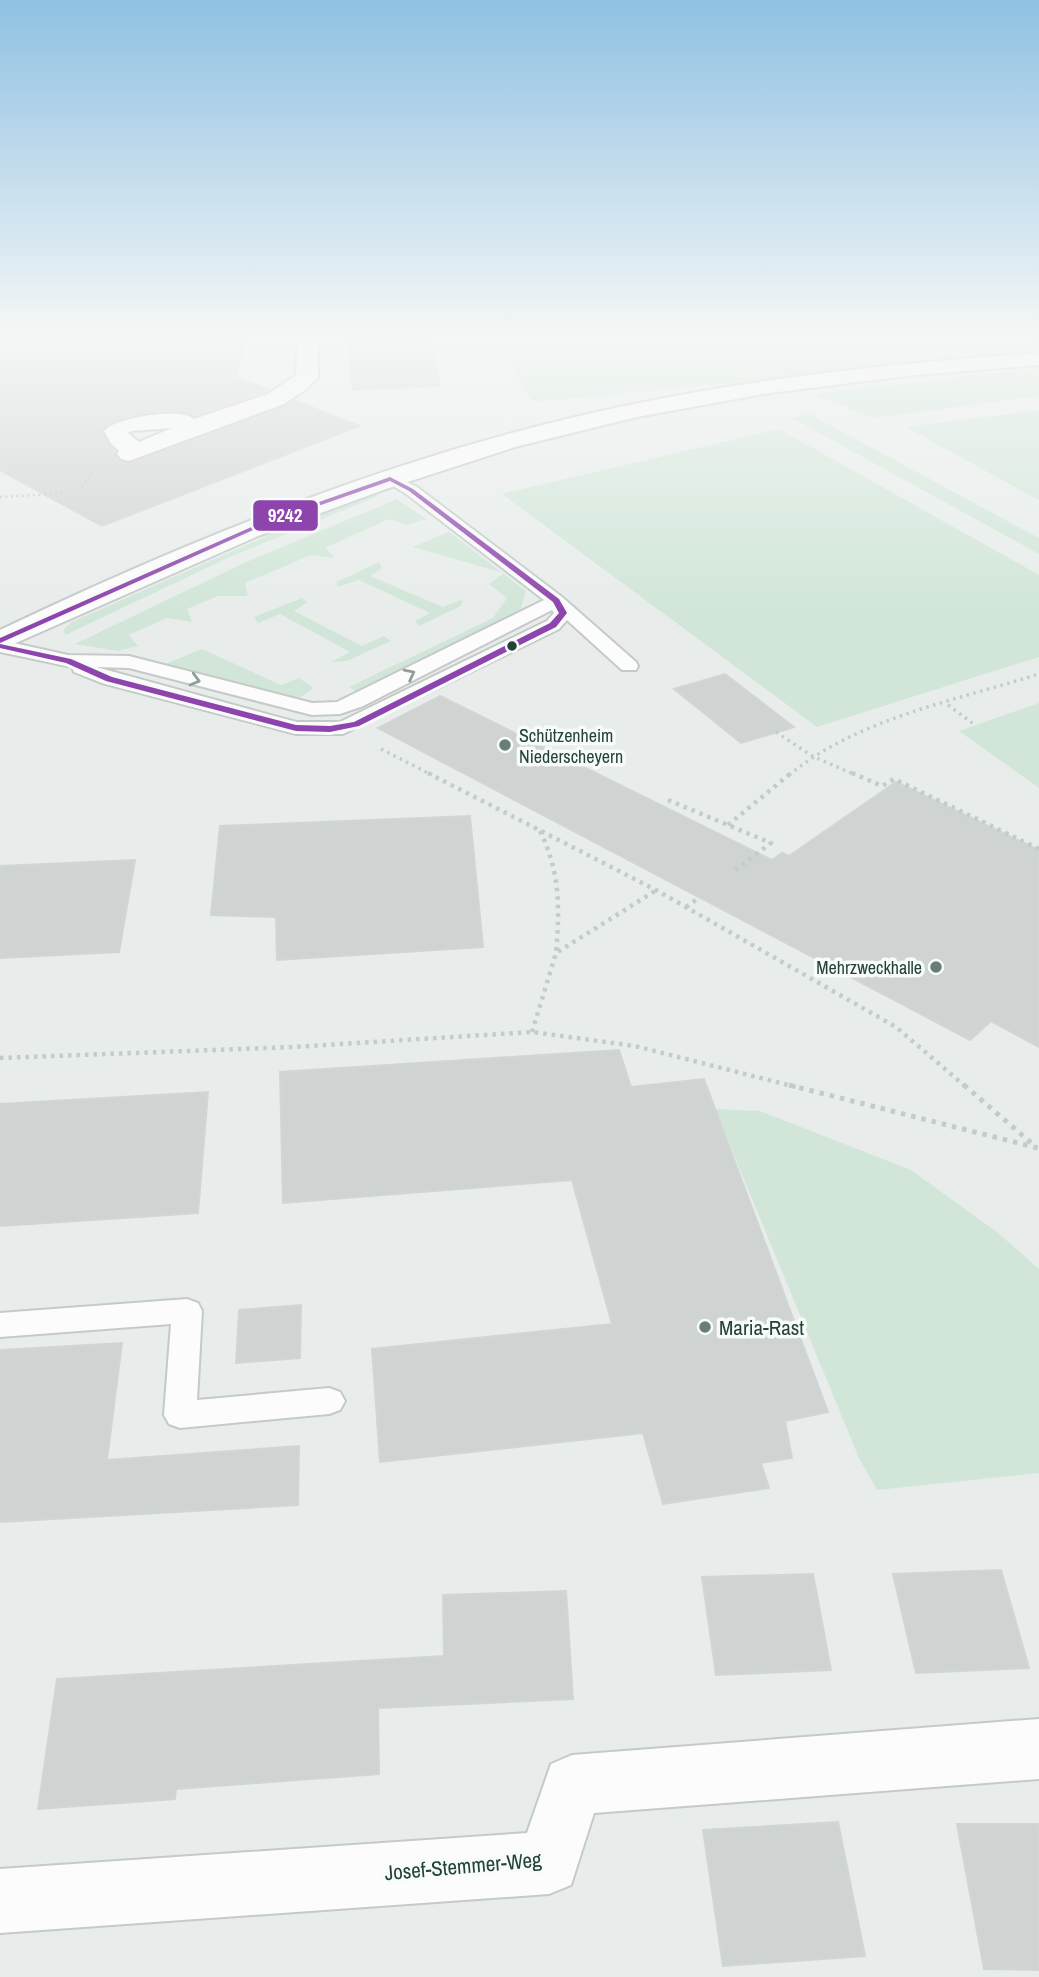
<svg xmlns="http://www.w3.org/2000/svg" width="1039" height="1977" viewBox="0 0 1039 1977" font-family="'Archivo Narrow',sans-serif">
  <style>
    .green { fill: #d1e6d8 }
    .building { fill: #cfd4d2; stroke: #d1d6d4; stroke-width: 2 }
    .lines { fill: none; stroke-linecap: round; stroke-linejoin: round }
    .lane-casing { stroke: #c5cac8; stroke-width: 4 }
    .street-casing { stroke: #c5cac8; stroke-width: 4 }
    .secondary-casing { stroke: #c3cbc8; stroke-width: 4 }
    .path-far3 { stroke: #c3ccca; stroke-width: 2.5; stroke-dasharray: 2 3.5; stroke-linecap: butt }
    .path-far2 { stroke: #c3ccca; stroke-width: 3.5; stroke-dasharray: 2.5 4.5; stroke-linecap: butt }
    .path-far1 { stroke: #c3ccca; stroke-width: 4.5; stroke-dasharray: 3.5 5; stroke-linecap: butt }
    .path { stroke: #c3ccca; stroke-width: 5; stroke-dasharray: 4.5 6; stroke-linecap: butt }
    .lane { fill: #fcfcfc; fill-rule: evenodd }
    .street { fill: #fcfcfc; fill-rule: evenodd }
    .secondary { fill: #fcfcfc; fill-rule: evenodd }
    .bus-1-casing { stroke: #f7fbf9; stroke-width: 6 }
    .bus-1 { fill: #8e44ad; fill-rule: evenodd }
    .oneway { stroke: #909f9b }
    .bus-dot { fill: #24423a; stroke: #f7fbf9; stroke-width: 2.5 }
    .poi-dot { fill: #697e78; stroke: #f7fbf9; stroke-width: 2.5 }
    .labels { text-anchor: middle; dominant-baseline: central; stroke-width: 7; stroke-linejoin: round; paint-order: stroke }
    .poi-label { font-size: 18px; fill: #24423a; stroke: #f7fbf9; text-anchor: start }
    .near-poi-label { font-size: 21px; fill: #24423a; stroke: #f7fbf9; text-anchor: start }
    .near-street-label { font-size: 21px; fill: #24423a; stroke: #f7fbf9 }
    .line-badge { stroke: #f7fbf9; stroke-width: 2.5 }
    .badge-label { font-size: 19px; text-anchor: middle; font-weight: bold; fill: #fff }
  </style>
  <rect width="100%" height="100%" fill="#e8edeb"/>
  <g class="green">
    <path d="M488,332h551v21l-506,49z"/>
    <path d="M1039,368v28l-167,22 -58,-24z"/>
    <path d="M1039,410v90l-133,-73z"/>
    <path d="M809,414l230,124v16l-247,-136z"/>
    <path d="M779,429l260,146v82l-222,70 -315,-233z"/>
    <path d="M368,495h13l-149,61 -167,79 -1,-6 8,-7 213,-94z"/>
    <path d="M397,499l29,20 -19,6 -18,-6 -64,29 10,10 -24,-3 -66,28 3,13h-30l-31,13 5,13 -25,-4 -38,17 9,11 -20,5 -43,-7 169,-81z"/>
    <path d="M449,532l77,59 -6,20 -163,81 -8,-5 144,-69 14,-20 -18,-14 15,-11 -91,-26z"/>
    <path d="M379,562l3,6 -12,8 73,31 20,-8 -2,7 -42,20 -4,-5 15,-8 -71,-33 -22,7v-5z"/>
    <path d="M302,598l5,4 -13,9 68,35 22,-10 7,5 -44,20 -16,1 19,-10 -70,-38 -22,9 -4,-6z"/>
    <path d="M202,649l79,36 18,-7 15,10 -18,12 -136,-34z"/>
    <path d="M1039,703v85l-80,-57z"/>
    <path d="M715,1109l45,2 151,59 86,62 42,37v204l-162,17 -18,-32z"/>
  </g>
  <g class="building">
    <path d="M0,332h246l-10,45 33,13 -75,26 -31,-5 -29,4 -25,9 -7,8 18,30 10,1 164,-63 65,26 -257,100 -102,-56z"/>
    <path d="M348,332h82l10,54 -87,4z"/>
    <path d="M725,674l69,53 -53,16 -67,-54z"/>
    <path d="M440,696l332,164 10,-7 7,3 107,-74 143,68v197l-48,-26 -21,19 -592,-312z"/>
    <path d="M470,816l13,131 -206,13 -1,-43 -65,-2 9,-89z"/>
    <path d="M135,860l-16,92 -119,6v-92z"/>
    <path d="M619,1050l12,37 73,-8 124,333 -43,9 7,37 -31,5 8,25 -106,16 -20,-71 -263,29 -8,-113 240,-25 -40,-144 -289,23 -3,-131z"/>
    <path d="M208,1092l-10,121 -198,13v-122z"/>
    <path d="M301,1305l-1,53 -64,5 3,-53z"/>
    <path d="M122,1343l-15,117 192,-14 -1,59 -298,17v-172z"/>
    <path d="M1001,1570l28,98 -113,5 -23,-99z"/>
    <path d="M813,1574l18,96 -115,5 -14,-98z"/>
    <path d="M566,1591l7,108 -195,9 1,66 -203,15 -1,10 -137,10 19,-130 387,-23 -1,-61z"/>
    <path d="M838,1822l27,134 -142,10 -20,-136z"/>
    <path d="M957,1824h82v146l-55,-1z"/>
  </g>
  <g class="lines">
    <defs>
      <g id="lane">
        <path d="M390,474l27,13 145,110 74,65 2,4 -2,4h-14l-55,-50 -8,9 -216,105h-47l-194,-51 -28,-11 -2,-5 -72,-15v-12l68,15 61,1 183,47 25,-1 207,-102 -139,-107 -23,-14zM552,610l2,3 -7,8 -207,101h-44l-200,-55 33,1 183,47 28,-1 23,-8z"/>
        <path d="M187,1299l11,4 4,8 -5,89 132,-12 11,4 5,9 -5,9 -11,4 -149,14 -11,-4 -5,-9 7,-91 -171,13v-24z"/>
      </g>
      <g id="street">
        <path d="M298,332h20v45l-13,13 -21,14 -155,57 -8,-2 -4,-5 2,-3 -8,-7 -7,-13c10,-14 79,-24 90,-12l74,-25 28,-19zM172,428l-33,14 -11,-9 4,-2z"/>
        <path d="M1039,1719v60l-445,34 -23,72 -22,9 -549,39v-64l527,-36 24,-69 21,-9z"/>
      </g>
      <path id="secondary" d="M1039,353v12l-134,11 -135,17 -133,24 -122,30 -129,42 -128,47 -258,114v-20c183,-87 373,-165 571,-212 154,-37 310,-54 468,-65z"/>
    </defs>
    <use href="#lane" class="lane-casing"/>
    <use href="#street" class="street-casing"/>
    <use href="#secondary" class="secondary-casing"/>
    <path class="path-far3" d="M0,497l54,-3 28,-7 12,-17"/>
    <g class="path-far2">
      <path d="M948,705l27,20"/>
      <path d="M776,732l36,24 44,19"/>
      <path d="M381,749l51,26"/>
      <path d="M789,775c70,-57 165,-74 250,-101"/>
    </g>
    <g class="path-far1">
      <path d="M428,773l228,117 240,137 70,60"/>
      <path d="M852,773l30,13 12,-7 145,70"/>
      <path d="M668,800l103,43 -37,28"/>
      <path d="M728,825l63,-52"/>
      <path d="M540,831c20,40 20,78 16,122"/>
      <path d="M686,907l14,-10"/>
      <path d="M532,1032l24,-79 99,-62"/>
      <path d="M0,1058l293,-11 239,-15 103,14 161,41"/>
    </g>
    <g class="path">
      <path d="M789,1085l249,63"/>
      <path d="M964,1085l71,61"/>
    </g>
    <use href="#lane" class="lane"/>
    <use href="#street" class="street"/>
    <use href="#secondary" class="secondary"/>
    <defs>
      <path id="bus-1" d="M390,477l23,12 146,110 8,14 -11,14 -197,99 -29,6 -34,-1 -190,-50 -40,-18 -66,-15v-4l71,15 41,18 184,48 34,1 24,-4 196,-99 9,-10 -6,-11 -144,-111 -19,-10 -121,42 -269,120v-5l265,-117z"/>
    </defs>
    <use href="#bus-1" class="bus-1-casing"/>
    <use href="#bus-1" class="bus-1"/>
  </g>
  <defs><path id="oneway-chevron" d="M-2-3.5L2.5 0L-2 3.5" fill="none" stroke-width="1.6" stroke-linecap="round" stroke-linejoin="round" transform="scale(1.75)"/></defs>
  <g class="oneway">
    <use href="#oneway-chevron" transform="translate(410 674) rotate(-27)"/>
    <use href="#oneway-chevron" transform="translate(195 680) rotate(15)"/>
  </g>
  <linearGradient id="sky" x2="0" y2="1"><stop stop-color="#8fc1e3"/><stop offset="0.55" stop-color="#f5f7f6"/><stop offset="1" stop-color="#f5f7f6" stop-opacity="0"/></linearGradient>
  <rect width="1039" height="609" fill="url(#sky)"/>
  <circle class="bus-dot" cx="512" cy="646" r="6"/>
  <g class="poi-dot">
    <circle cx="505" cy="745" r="7"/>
    <circle cx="936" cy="967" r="7"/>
    <circle cx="705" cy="1327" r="7"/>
  </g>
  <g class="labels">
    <g class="poi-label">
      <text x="519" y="735">Schützenheim<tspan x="519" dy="21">Niederscheyern</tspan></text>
      <text x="922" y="967" text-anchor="end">Mehrzweckhalle</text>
    </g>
    <g class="near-poi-label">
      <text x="719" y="1327">Maria-Rast</text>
    </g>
    <g class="near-street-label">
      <text transform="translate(463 1866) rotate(-5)">Josef-Stemmer-Weg</text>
    </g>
  </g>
  <rect class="line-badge" x="252" y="499" width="67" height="33" rx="7" fill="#8e44ad"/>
  <g class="badge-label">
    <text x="285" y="522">9242</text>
  </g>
</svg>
